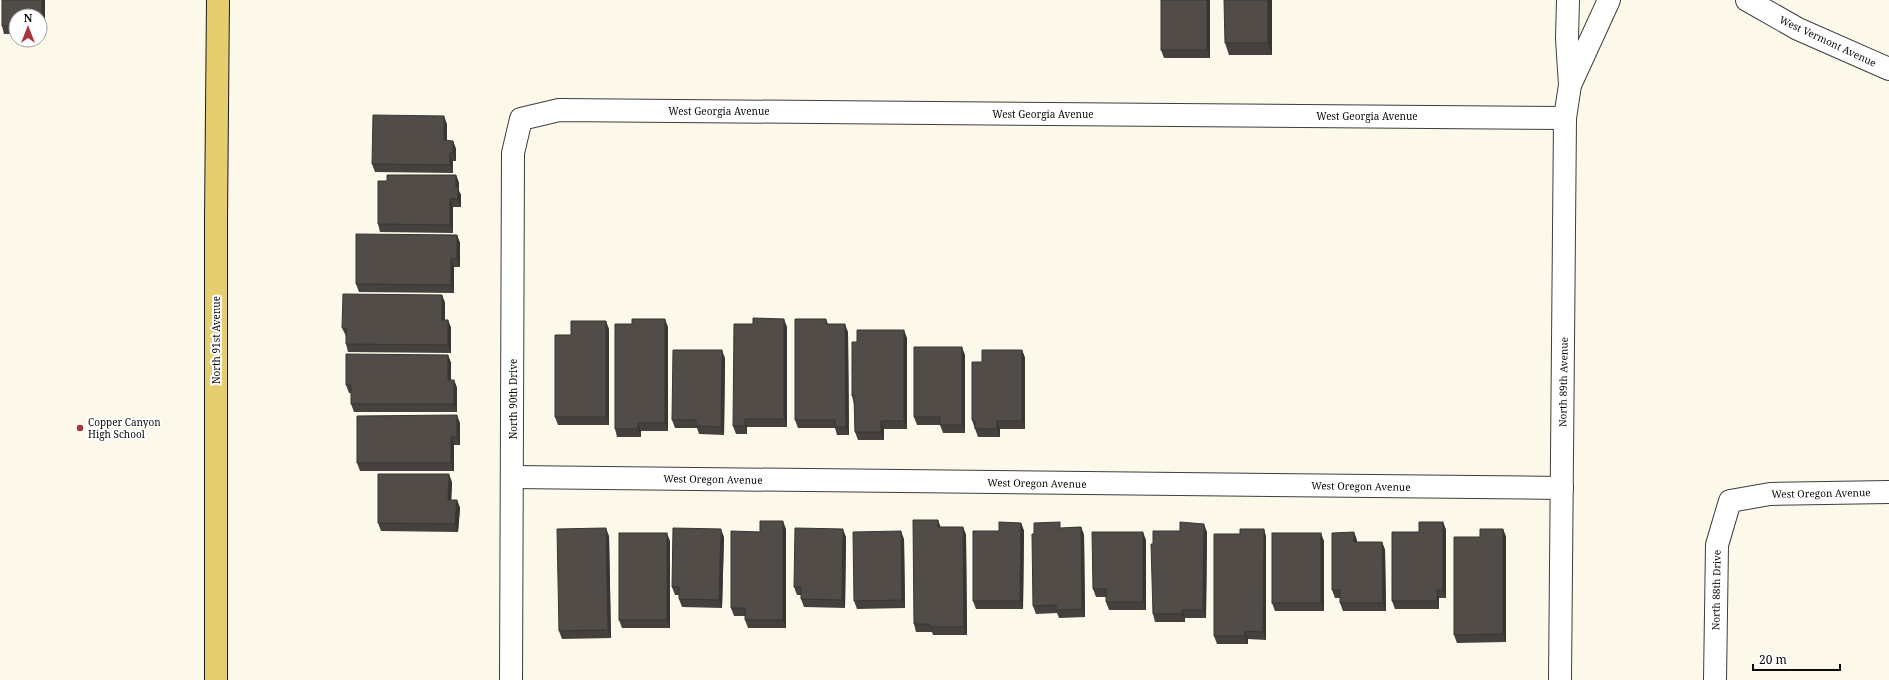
<svg xmlns="http://www.w3.org/2000/svg" width="1889" height="680" viewBox="0 0 1889 680" font-family="'Noto Serif',serif">
  <style>
    .lines { fill: none; stroke-linecap: round; stroke-linejoin: round }
    .minor-casing { stroke: #3d3d3d; stroke-width: 24 }
    .major-casing { stroke: #1b1b1b; stroke-width: 24 }
    .minor { stroke: #fff; stroke-width: 22 }
    .major { stroke: #e6ce70; stroke-width: 22 }
    .wall { fill: #46413e }
    .shaded-wall { fill: #393532 }
    .building { fill: #514c48; stroke: #393532 }
    .poi-dot { fill: #a73537; stroke: #fff; stroke-width: 1.5 }
    .labels { text-anchor: middle; dominant-baseline: central; stroke-width: 4; stroke-linejoin: round; paint-order: stroke }
    .street-label { font-size: 10px; fill: #0a0a0a; stroke: #fff }
    .poi-label { font-size: 10px; fill: #0a0a0a; stroke: #fff; text-anchor: start }
  </style>
  <rect width="100%" height="100%" fill="#fcf9ea"/>
  <g class="lines">
    <defs>
      <g id="minor">
        <path d="M1747,0l51,29 91,40"/>
        <path d="M1571,83l38,-83"/>
        <path d="M513,477l1049,11"/>
        <path d="M511,680l2,-527 8,-34 38,-9 1006,8"/>
        <path d="M1560,680l5,-562 5,-33 -3,-46 1,-39"/>
        <path d="M1715,680l2,-135 13,-44 40,-7 119,-2"/>
      </g>
      <path id="major" d="M216,680v-461l2,-219"/>
    </defs>
    <use href="#minor" class="minor-casing"/>
    <use href="#major" class="major-casing"/>
    <use href="#minor" class="minor"/>
    <use href="#major" class="major"/>
  </g>
  <g class="wall">
    <path d="M2,0h43v34h-5v-18h-24v18h-12l-2,-8z"/>
    <path d="M1210,0v58h-46l-3,-8z"/>
    <path d="M1272,0v55h-43l-4,-12z"/>
    <path d="M447,124v17h6l3,8v12h-3v12l-78,-1 -3,-8z"/>
    <path d="M456,175l3,8v8l2,4v12h-8v26l-73,-1 -2,-8 9,-43z"/>
    <path d="M457,235l3,8v24h-6v26l-95,-1 -3,-8z"/>
    <path d="M442,295l3,8v17h3l3,8v25l-103,-1 -2,-8v-8l-4,-8z"/>
    <path d="M826,319l2,5 20,8 1,103h-12l-2,-7h-37l-3,-8z"/>
    <path d="M668,327v104h-27v6h-24l-2,-8z"/>
    <path d="M787,327v100h-40v7h-11l-3,-8z"/>
    <path d="M609,329v96h-51l-3,-8 16,-82z"/>
    <path d="M907,338v91h-23v11h-26l-3,-8 -1,-28 -2,-8 5,-54z"/>
    <path d="M1022,350l3,8v71h-25v8h-22l-6,-17 10,-58z"/>
    <path d="M448,355l3,8v17h3l3,8v24h-103l-3,-8v-11h-2l-3,-8z"/>
    <path d="M965,355v78h-22l-3,-8h-23l-3,-8z"/>
    <path d="M725,358l-1,77 -25,-1 -2,-6h-22l-3,-8z"/>
    <path d="M460,423v22h-6v26h-94l-3,-8z"/>
    <path d="M452,482l-1,18h6l3,8 -2,24 -77,-1 -3,-8z"/>
    <path d="M938,520l2,7h23l3,8 1,100h-34l-1,-3h-16l-2,-8z"/>
    <path d="M1443,522l3,8v68h-7v11h-44l-3,-8 27,-69z"/>
    <path d="M1021,523l3,8 -1,78h-47l-3,-8 26,-70z"/>
    <path d="M1081,527l3,8 1,82 -26,1 -2,-5 -21,1 -3,-8 1,-72 28,-6z"/>
    <path d="M786,529v99h-38l-3,-8v-4h-11l-3,-8 29,-76z"/>
    <path d="M1264,529l2,8v103l-18,-1v5h-31l-3,-8z"/>
    <path d="M1503,529l3,8v105l-49,1 -3,-8 26,-98z"/>
    <path d="M1207,532l-1,86h-21v4h-30l-2,-8v-70z"/>
    <path d="M609,536l2,102 -49,1 -3,-8z"/>
    <path d="M724,537l-2,71 -40,-1 -3,-8v-4h-4l-3,-8z"/>
    <path d="M846,537l-1,71 -41,-1 -3,-8v-4h-4l-3,-8z"/>
    <path d="M904,539l1,69 -48,1 -3,-8z"/>
    <path d="M1146,540v70h-37l-3,-8v-5h-10l-3,-8z"/>
    <path d="M1357,540v2h25l3,8 1,61h-43l-3,-8v-5h-5l-3,-8z"/>
    <path d="M670,541v87h-48l-3,-8z"/>
    <path d="M1324,541v70h-49l-3,-8z"/>
  </g>
  <g class="shaded-wall">
    <path d="M42,0h3v34l-3,-8z"/>
    <path d="M1207,0h3v58l-3,-8z"/>
    <path d="M1268,0h4v55l-4,-12z"/>
    <path d="M444,116l3,8 -1,24 -2,-8z"/>
    <path d="M453,141l3,8v12l-3,-8z"/>
    <path d="M450,153l3,8v12l-3,-8z"/>
    <path d="M456,175l3,8v8l2,4v12l-3,-8 -2,-12z"/>
    <path d="M450,199l3,8v26l-3,-8z"/>
    <path d="M457,235l3,8v24l-3,-8z"/>
    <path d="M451,259l3,8v26l-3,-8z"/>
    <path d="M442,295l3,8v25l-3,-8z"/>
    <path d="M665,319l3,8v104l-3,-8z"/>
    <path d="M784,319l3,8v100l-3,-8z"/>
    <path d="M448,320l3,8v25l-3,-8z"/>
    <path d="M606,321l3,8v96l-3,-8z"/>
    <path d="M845,324l3,8 1,103 -3,-8z"/>
    <path d="M904,330l3,8v91l-3,-8z"/>
    <path d="M962,347l3,8v78l-3,-8z"/>
    <path d="M722,350l3,8 -1,77 -3,-8z"/>
    <path d="M1022,350l3,8v71l-3,-8z"/>
    <path d="M448,355l3,8v25l-3,-8z"/>
    <path d="M454,380l3,8v24l-3,-8z"/>
    <path d="M457,415l3,8v22l-3,-8z"/>
    <path d="M745,419l2,8v7l-2,-8z"/>
    <path d="M881,421l3,8v11l-3,-8z"/>
    <path d="M997,421l3,8v8l-3,-8z"/>
    <path d="M638,423l3,8v6l-3,-8z"/>
    <path d="M451,437l3,8v26l-3,-8z"/>
    <path d="M449,474l3,8 -1,26 -3,-8z"/>
    <path d="M457,500l3,8 -2,24 -3,-8z"/>
    <path d="M938,520l3,8 -3,-1z"/>
    <path d="M783,521l3,8v99l-3,-8z"/>
    <path d="M1443,522l3,8v68l-3,-8z"/>
    <path d="M1021,523l3,8 -1,78 -3,-8z"/>
    <path d="M1204,524l3,8 -1,86 -3,-8z"/>
    <path d="M963,527l3,8 1,100 -3,-8z"/>
    <path d="M1081,527l3,8 1,82 -3,-8z"/>
    <path d="M606,528l3,8 2,102 -3,-8z"/>
    <path d="M721,529l3,8 -2,71 -3,-8z"/>
    <path d="M843,529l3,8 -1,71 -3,-8z"/>
    <path d="M1264,529l2,8v103l-3,-8z"/>
    <path d="M1503,529l3,8v105l-3,-8z"/>
    <path d="M901,531l3,8 1,69 -3,-8z"/>
    <path d="M1143,532l3,8v70l-3,-8z"/>
    <path d="M1354,532l3,8v10l-3,-8z"/>
    <path d="M667,533l3,8v87l-3,-8z"/>
    <path d="M1321,533l3,8v70l-3,-8z"/>
    <path d="M1382,542l3,8 1,61 -3,-8z"/>
    <path d="M1437,590l2,8v11l-2,-8z"/>
    <path d="M1182,610l3,8v4l-3,-8z"/>
    <path d="M1245,631l3,8v5l-3,-8z"/>
  </g>
  <g class="building">
    <path d="M2,0h40v26h-2v-10h-24v10h-14z"/>
    <rect x="1161" y="0" width="46" height="50"/>
    <path d="M1224,0h44v43h-43z"/>
    <path d="M373,115l71,1v24l9,1v12h-3v12l-78,-1z"/>
    <path d="M387,175h69v12h2v12h-8v26l-72,-1v-43h9z"/>
    <path d="M356,234l101,1v24h-6v26l-95,-1z"/>
    <path d="M343,294l99,1v25h6v25l-102,-1v-16h-4z"/>
    <path d="M753,318l31,1v100h-39v7h-12l1,-102h19z"/>
    <path d="M632,319h33v104h-27v6h-23v-105h17z"/>
    <path d="M795,319h31v5h19l1,103h-11v-7h-40z"/>
    <path d="M571,321h35v96h-51v-82h16z"/>
    <path d="M857,330h47v91h-23v11h-26l-1,-37 -2,1v-54h5z"/>
    <path d="M914,347h48v78h-22v-8h-26z"/>
    <path d="M673,350h49l-1,77 -25,-1v-6h-24z"/>
    <path d="M982,350h40v71h-25v8h-22v-8l-3,-1v-58h10z"/>
    <path d="M346,354l102,1v25h6v24h-103v-19h-5z"/>
    <path d="M457,415v22h-6v26h-94v-47z"/>
    <path d="M378,474h71l-1,26h9l-2,24 -77,-1z"/>
    <path d="M913,520h25v7h25l1,100h-34v-3h-16z"/>
    <path d="M760,521h23v99h-38v-12h-14v-77l29,1z"/>
    <path d="M999,522l22,1 -1,78h-47v-70h26z"/>
    <path d="M1060,522v6l21,-1 1,82 -26,1v-5l-23,1 -1,-72h2v-11z"/>
    <path d="M1180,522l24,2 -1,86h-21v4h-29l-2,-70h2v-13h27z"/>
    <path d="M1419,522h24v68h-6v11h-45v-69h27z"/>
    <path d="M606,528l2,102 -49,1 -2,-102z"/>
    <path d="M673,528l48,1 -2,71 -40,-1v-12h-7z"/>
    <path d="M795,528l48,1 -1,71 -41,-1v-12h-7z"/>
    <path d="M1240,529h24l-1,103 -18,-1v5h-31v-102h26z"/>
    <path d="M1480,529h23v105l-49,1v-98h26z"/>
    <path d="M901,531l1,69 -48,1 -1,-69z"/>
    <path d="M1092,532h51v70h-37v-13h-13z"/>
    <path d="M1354,532v10h28l1,61h-43v-13h-8v-57z"/>
    <rect x="619" y="533" width="48" height="87"/>
    <rect x="1272" y="533" width="49" height="70"/>
  </g>
  <circle class="poi-dot" cx="80" cy="428" r="4"/>
  <g class="labels">
    <g class="street-label">
      <text transform="translate(1828 41) rotate(25)">West Vermont Avenue</text>
      <text x="719" y="111">West Georgia Avenue</text>
      <text x="1043" y="114">West Georgia Avenue</text>
      <text x="1367" y="116">West Georgia Avenue</text>
      <text transform="translate(216 340) rotate(-90)">North 91st Avenue</text>
      <text transform="translate(1563 382) rotate(-89)">North 89th Avenue</text>
      <text transform="translate(513 399) rotate(-90)">North 90th Drive</text>
      <text transform="translate(713 479) rotate(1)">West Oregon Avenue</text>
      <text transform="translate(1037 483) rotate(1)">West Oregon Avenue</text>
      <text transform="translate(1361 486) rotate(1)">West Oregon Avenue</text>
      <text transform="translate(1821 493) rotate(-1)">West Oregon Avenue</text>
      <text transform="translate(1716 590) rotate(-89)">North 88th Drive</text>
    </g>
    <g class="poi-label">
      <text x="88" y="422">Copper Canyon<tspan x="88" dy="12">High School</tspan></text>
    </g>
  </g>
  <g transform="translate(28 28)"><circle r="19" fill="#ffffff" stroke="#9d9d9d"/>
  <path d="M0-3L7 15L0 10L-7 15Z" fill="#a73537"/>
  <text y="-6" font-size="11" font-weight="bold" text-anchor="middle" fill="#0a0a0a">N</text>
  </g>
  <path d="M1753 664v6h87v-6" fill="none" stroke="#0a0a0a" stroke-width="2"/>
  <text x="1759" y="664" font-size="12" fill="#0a0a0a" stroke="#ffffff" stroke-width="3" paint-order="stroke">20 m</text>
</svg>
